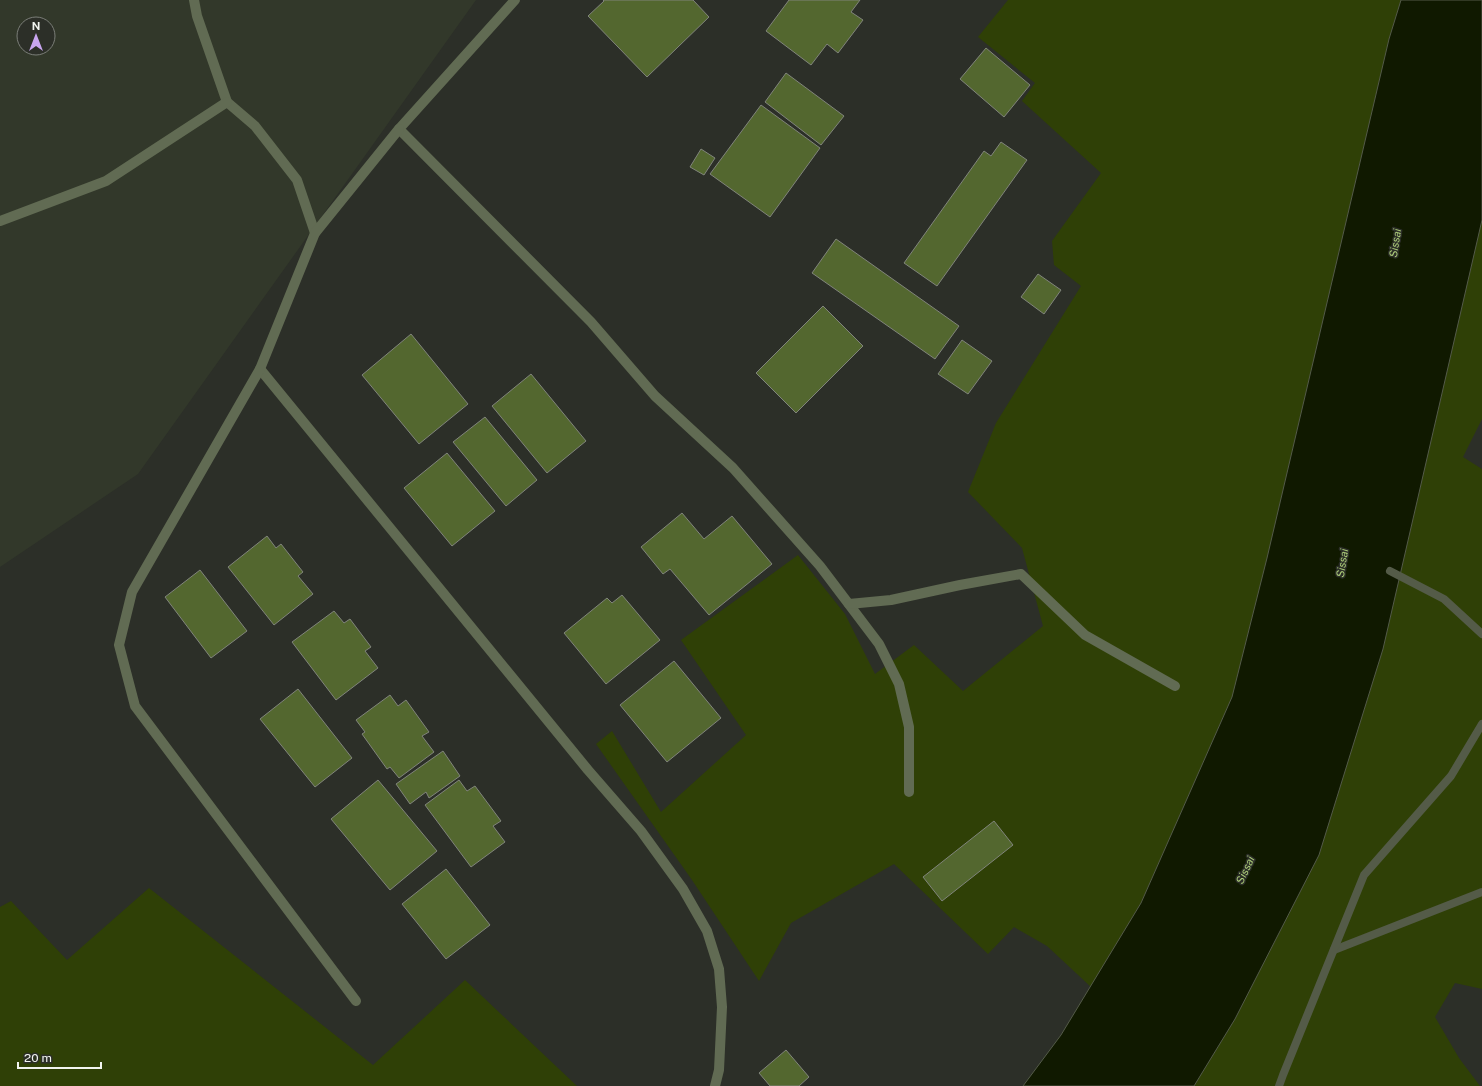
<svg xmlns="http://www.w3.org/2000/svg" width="1482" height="1086" viewBox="0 0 1482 1086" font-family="'Public Sans',sans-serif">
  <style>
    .built { fill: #32382a; fill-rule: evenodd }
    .green { fill: #2f4006 }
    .water { fill: #101900; stroke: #545b48 }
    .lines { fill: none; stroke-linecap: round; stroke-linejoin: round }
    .stream { stroke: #545b48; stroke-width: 8 }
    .building { fill: #53672f; stroke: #80847b }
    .lane { stroke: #616b53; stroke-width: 10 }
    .street { stroke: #616b53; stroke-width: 10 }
    .labels { text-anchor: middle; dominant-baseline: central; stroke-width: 3; stroke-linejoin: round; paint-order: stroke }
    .water-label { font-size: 11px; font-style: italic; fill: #aece7a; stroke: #2c2f28 }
  </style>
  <rect width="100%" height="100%" fill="#2c2f28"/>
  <path class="built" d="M0,0h476l-338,474 -138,93zM24,24h24v24h-24z"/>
  <g class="green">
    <path d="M1008,0h393l-12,39 -122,519 -35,139 -91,206 -50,84 -44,-41 -33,-19 -26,27 -94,-90 -103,59 -32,58 -67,-101 -96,-136 16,-13 49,81 85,-77 -65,-95 117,-85 47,59 30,60 39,-29 49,46 80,-65 -21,-78 -54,-56 28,-69 85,-137 -27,-21 -2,-24 49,-68 -79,-72 13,-18 -57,-46z"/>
    <path d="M1482,220v199l-19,38 19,12v520l-27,-6 -20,34 24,41 21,28h-286l41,-67 84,-164 64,-206z"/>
    <path d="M149,888l224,177 92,-85 112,106h-577v-179l11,-6 56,59z"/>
  </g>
  <path class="water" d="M1401,0h81v220l-99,429 -64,206 -84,164 -41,67h-171l38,-51 80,-132 91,-206 35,-139 122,-519z"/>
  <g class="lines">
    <g class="stream">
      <path d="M1390,571l54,28 38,35"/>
      <path d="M1334,950l148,-58"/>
      <path d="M1279,1086l4,-11 81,-200 87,-99 31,-52"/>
    </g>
  </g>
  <g class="building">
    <path d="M603,0h90l16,17 -62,60 -59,-61 16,-15z"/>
    <path d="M789,0h71l-9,12 12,8 -25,33 -11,-9 -16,21 -45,-34z"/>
    <path d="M986,48l44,37 -26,32 -44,-38z"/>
    <path d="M786,73l58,43 -23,29 -56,-43z"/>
    <path d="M761,105l59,43 -50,69 -60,-43z"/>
    <path d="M1001,142l26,18 -90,126 -33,-23 80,-112 7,5z"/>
    <path d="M701,149l14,9 -11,17 -14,-8z"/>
    <path d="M836,239l123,87 -24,33 -123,-86z"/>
    <path d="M1038,274l23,16 -17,24 -23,-17z"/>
    <path d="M823,306l40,40 -67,67 -40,-40z"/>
    <path d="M411,334l57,70 -49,40 -57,-69z"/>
    <path d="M962,340l30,21 -24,33 -30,-20z"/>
    <path d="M531,374l55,67 -39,32 -55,-67z"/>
    <path d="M485,417l52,63 -31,26 -53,-64z"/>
    <path d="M447,453l48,58 -43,35 -48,-58z"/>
    <path d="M682,513l22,26 28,-23 40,48 -63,51 -39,-46 -7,5 -22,-27z"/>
    <path d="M267,536l9,12 5,-4 22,28 -5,4 15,18 -39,31 -46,-58z"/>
    <path d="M200,570l47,61 -36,27 -46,-61z"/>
    <path d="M622,595l38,45 -54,44 -42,-51 43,-35 5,5z"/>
    <path d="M334,611l10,12 6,-4 21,28 -6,4 13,17 -42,32 -44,-58z"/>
    <path d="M674,661l47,57 -54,44 -47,-57z"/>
    <path d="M298,689l54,69 -37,29 -55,-68z"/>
    <path d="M390,695l8,11 8,-6 23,32 -7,4 12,16 -35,26 -9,-11 -3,2 -25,-35 3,-2 -9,-12z"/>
    <path d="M443,751l17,25 -31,22 -3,-6 -16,12 -14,-20z"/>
    <path d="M378,780l59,71 -47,39 -59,-71z"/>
    <path d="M459,780l8,11 8,-5 26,35 -8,5 12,16 -34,25 -46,-62z"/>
    <path d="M994,821l19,24 -71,56 -19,-24z"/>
    <path d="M446,869l44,56 -44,34 -44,-55z"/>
    <path d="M786,1050l23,27 -10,9h-29l-11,-13z"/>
  </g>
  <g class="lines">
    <g class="lane">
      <path d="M194,0l3,16 30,86 28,24 42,54 18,53"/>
      <path d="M0,221l106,-40 121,-79"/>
    </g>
    <g class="street">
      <path d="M515,0l-116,129 192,193 64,74 78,72 87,98 59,78 20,40 10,43v65"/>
      <path d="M260,369l328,401 53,61 42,58 24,42 12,38 3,38 -3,63 -4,16"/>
      <path d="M849,604l42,-4 69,-15 61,-11 64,61 90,51"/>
      <path d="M356,1001l-221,-295 -16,-61 13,-53 128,-223 55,-136 84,-104"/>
    </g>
  </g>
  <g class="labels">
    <g class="water-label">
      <text transform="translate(1395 243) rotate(-81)">Sissai</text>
      <text transform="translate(1342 563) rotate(-81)">Sissai</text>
      <text transform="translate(1245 870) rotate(-65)">Sissai</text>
    </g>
  </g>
  <g transform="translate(36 36)"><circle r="19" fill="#2c2f28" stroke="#7b7e78"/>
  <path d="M0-3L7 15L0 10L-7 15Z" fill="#c8a5ef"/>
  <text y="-6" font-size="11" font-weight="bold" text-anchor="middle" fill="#f1f4ef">N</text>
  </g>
  <path d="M18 1062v6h83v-6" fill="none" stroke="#f1f4ef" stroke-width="2"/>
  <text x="24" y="1062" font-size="12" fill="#f1f4ef" stroke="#2c2f28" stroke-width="3" paint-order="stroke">20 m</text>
</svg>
